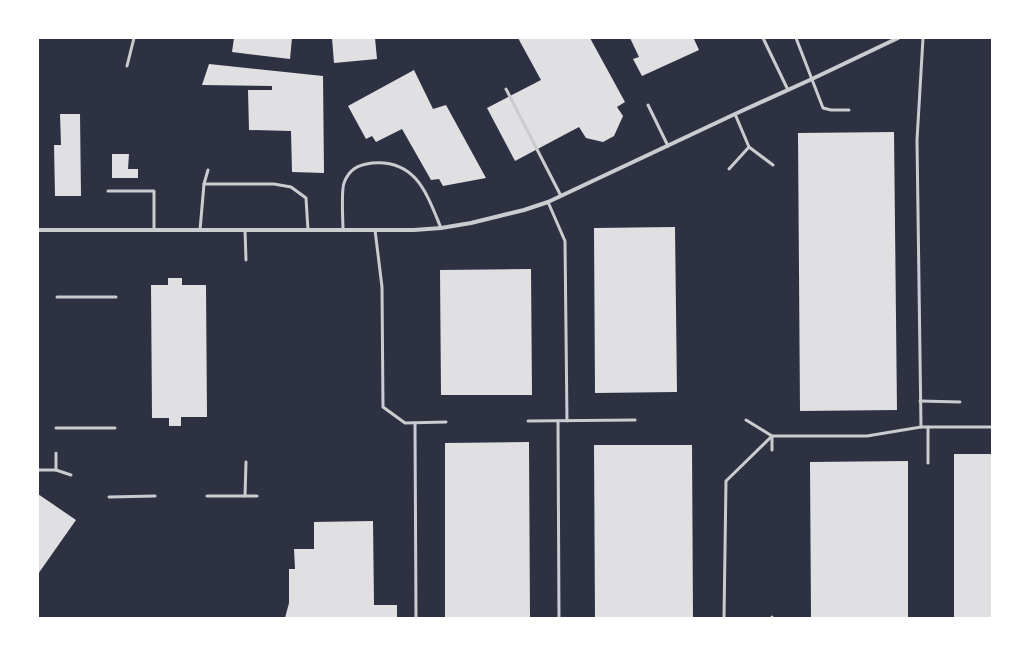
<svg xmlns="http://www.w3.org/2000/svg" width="1030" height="656" viewBox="0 0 1030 656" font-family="Commissioner,sans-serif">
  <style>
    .building { fill: #e0e0e3 }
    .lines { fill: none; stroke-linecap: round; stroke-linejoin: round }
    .service { stroke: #caccd0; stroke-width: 3 }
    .minor { stroke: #caccd0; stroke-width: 4 }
  </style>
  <rect width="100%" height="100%" fill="#2d3142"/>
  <g class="building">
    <path d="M234,38h58l-2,21 -58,-7z"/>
    <path d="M332,38h43l2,21 -43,4z"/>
    <path d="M518,38h72l35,64 -8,5 6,9 -9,20 -11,6 -17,-4 -7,-11 -64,34 -28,-53 54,-28z"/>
    <path d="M630,38h67l-3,1 5,11 -57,26 -9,-17 6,-2z"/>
    <path d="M209,64l114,12 1,97 -32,-1 -1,-41 -42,-1 -1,-40h24v-4l-70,-1z"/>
    <path d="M414,70l19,39 13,-4 40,73 -43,8 -4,-7 -8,1 -29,-51 -26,13 -4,-6 -6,3 -18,-33z"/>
    <path d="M60,114h20l1,82h-26l-1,-51h7z"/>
    <path d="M894,132l3,278 -97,1 -2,-278z"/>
    <path d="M112,154h17l-1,15h10v9h-26z"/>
    <path d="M675,227l2,165 -82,1 -1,-165z"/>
    <path d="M531,269l1,126h-91l-1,-125z"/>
    <path d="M168,278h14v7h24l1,132h-26v9h-12v-8h-17l-1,-133h17z"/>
    <path d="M529,442l1,176h-85v-175z"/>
    <path d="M594,445h98l1,173h-98z"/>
    <rect x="954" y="454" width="38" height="164"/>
    <path d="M908,461v157h-97l-1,-156z"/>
    <path d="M38,494l38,26 -38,54z"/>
    <path d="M373,521l1,84h23v13h-112l4,-15v-34h6l-1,-20h20v-27z"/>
  </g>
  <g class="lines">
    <g class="service">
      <path d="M763,38l25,52"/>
      <path d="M796,38l27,70 8,2h18"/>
      <path d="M923,38l-6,102 4,287h71"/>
      <path d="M127,66l7,-28"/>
      <path d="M506,89l55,107"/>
      <path d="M648,105l20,41"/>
      <path d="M735,114l14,33 24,18"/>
      <path d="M729,169l20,-22"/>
      <path d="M204,184h70l17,3 15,11 2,32"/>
      <path d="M108,191h46v39"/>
      <path d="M548,202l17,39 2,180"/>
      <path d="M200,230l4,-46 4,-14"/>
      <path d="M245,230l1,30"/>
      <path d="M343,230c0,-10 -2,-39 1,-47 5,-14 14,-18 28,-20 44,-4 55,31 69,65"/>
      <path d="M375,230l7,57 1,120 22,16 41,-1"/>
      <path d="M57,297h59"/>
      <path d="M920,401l40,1"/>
      <path d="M746,420l26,16v14"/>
      <path d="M528,421l107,-1"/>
      <path d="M558,421l1,197"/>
      <path d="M415,423l1,195"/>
      <path d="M928,427v36"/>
      <path d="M56,428h59"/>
      <path d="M38,470h18l15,5"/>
      <path d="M56,470v-17"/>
      <path d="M207,496h38l1,-34"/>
      <path d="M245,496h12"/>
      <path d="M109,497l46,-1"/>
      <path d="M772,617v1"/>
      <path d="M724,618l2,-137 46,-45h95l54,-9"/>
    </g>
    <path class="minor" d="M38,230h376l27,-2 30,-5 53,-13 24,-8 187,-88 77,-35 86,-41"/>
  </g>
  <rect width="1030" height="656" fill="none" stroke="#ffffff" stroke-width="78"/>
</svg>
